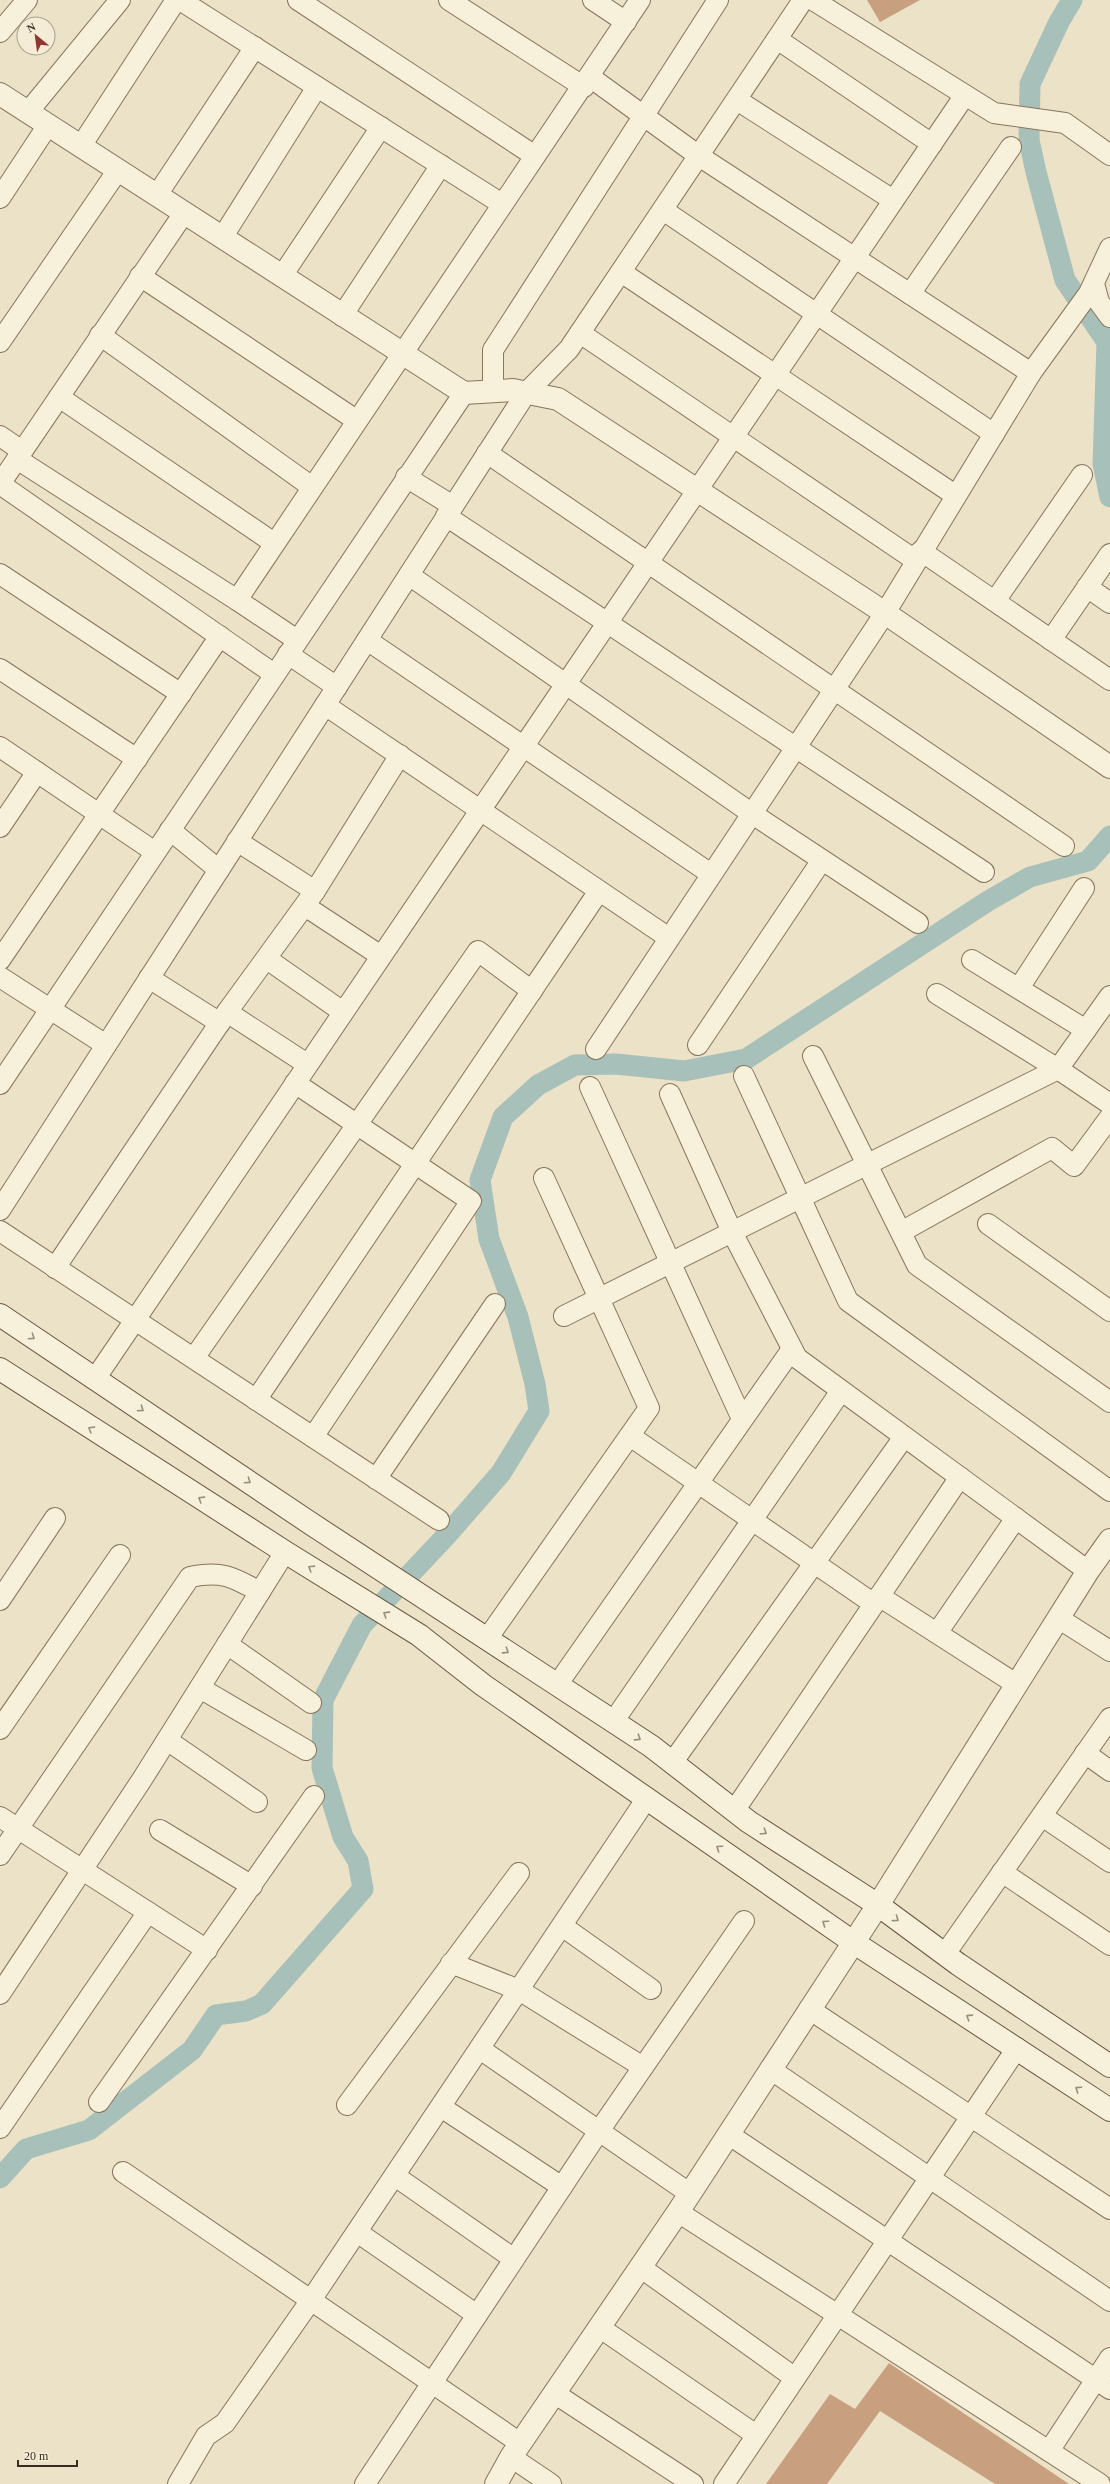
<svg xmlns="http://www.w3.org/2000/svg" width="1110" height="2484" viewBox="0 0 1110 2484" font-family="'Times New Roman',serif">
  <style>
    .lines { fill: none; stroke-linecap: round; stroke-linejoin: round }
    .canal { stroke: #a8c0ba; stroke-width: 21 }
    .building { fill: #c8a07f }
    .minor-casing { stroke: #87755d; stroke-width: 22 }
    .tertiary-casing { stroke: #87755d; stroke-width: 24 }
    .secondary-casing { stroke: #695641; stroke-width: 24 }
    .minor { stroke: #f7f0da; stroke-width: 20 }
    .tertiary { stroke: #f7f0da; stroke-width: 22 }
    .secondary { stroke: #f7f0da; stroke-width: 22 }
    .oneway { stroke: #988e7d }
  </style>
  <rect width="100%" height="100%" fill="#ece2c7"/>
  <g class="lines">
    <g class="canal">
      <path d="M1072,0l-13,22 -29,62 -1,56 7,32 29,108 42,62 -4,122 7,33"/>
      <path d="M0,2178l26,-29 63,-19 103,-80 24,-35 30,-4 16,-7 101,-115 -5,-28 -15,-24 -21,-69 1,-68 39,-75 84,-89 55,-63 38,-62 -4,-27 -17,-67 -29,-78 -9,-59 23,-63 35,-32 37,-20 41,-1 68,7 62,-12 242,-158 42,-24 58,-16 22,-25"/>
    </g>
  </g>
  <g class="building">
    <path d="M867,0h53l-40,22z"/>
    <path d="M889,2363l180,121h-74l-115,-73 -53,73h-61l64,-90 25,15z"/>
  </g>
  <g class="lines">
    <defs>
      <g id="minor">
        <path d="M180,0l322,204"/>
        <path d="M298,0l237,156"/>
        <path d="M449,0l135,87"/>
        <path d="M593,0l33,22"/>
        <path d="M813,0l181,113 71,10 45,32"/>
        <path d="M0,32l27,-32"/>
        <path d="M777,39l155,105"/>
        <path d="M590,77l109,79 332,217"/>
        <path d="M737,100l156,100"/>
        <path d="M28,112l92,-112"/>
        <path d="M81,146l95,-146"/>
        <path d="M157,195l98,-148"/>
        <path d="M0,198l48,-73"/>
        <path d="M663,210l331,224"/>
        <path d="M222,238l95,-151"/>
        <path d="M621,272l334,223"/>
        <path d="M140,276l216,144"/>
        <path d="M282,276l99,-149"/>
        <path d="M1094,284l5,18 11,15"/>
        <path d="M910,294l101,-147"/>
        <path d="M342,316l99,-151"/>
        <path d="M580,333l335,227"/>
        <path d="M100,335l212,152"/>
        <path d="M0,342l118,-172"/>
        <path d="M493,391v-41l225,-350"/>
        <path d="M59,397l215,146"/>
        <path d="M0,436l22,15"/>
        <path d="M487,453l577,393"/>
        <path d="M17,459l220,141"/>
        <path d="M406,477l47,29"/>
        <path d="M0,484l274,190"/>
        <path d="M0,484l184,-271"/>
        <path d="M446,516l538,356"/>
        <path d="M921,551l189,129"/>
        <path d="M0,574l181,120"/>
        <path d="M409,575l342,238 167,110"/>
        <path d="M1087,587l23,16"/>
        <path d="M995,601l87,-126"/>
        <path d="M297,640l-60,-40 403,-600"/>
        <path d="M367,640l344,234"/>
        <path d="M1051,640l59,-86"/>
        <path d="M288,654l49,33"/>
        <path d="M0,669l137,90"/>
        <path d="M325,705l344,233"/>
        <path d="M0,747l155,105"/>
        <path d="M0,827l37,-55"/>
        <path d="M170,830l49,40"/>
        <path d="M237,841l78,50"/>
        <path d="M305,906l76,50"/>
        <path d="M267,959l76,53"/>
        <path d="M0,960l220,-324"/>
        <path d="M972,960l114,70"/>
        <path d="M0,977l106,68"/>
        <path d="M149,978l71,45"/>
        <path d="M1019,988l65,-100"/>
        <path d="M937,994l121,75 52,35"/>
        <path d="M227,1012l80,52"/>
        <path d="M698,1045l124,-185"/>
        <path d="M596,1049l289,-436 146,-240 58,-80 21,-45"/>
        <path d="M813,1056l104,209 193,137"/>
        <path d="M744,1076l104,225 262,190"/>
        <path d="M295,1083l176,118 -158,236"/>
        <path d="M0,1084l464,-691"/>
        <path d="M590,1087l152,332"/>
        <path d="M670,1094l62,138 65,126 291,213"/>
        <path d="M0,1210l526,-817 43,-44 234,-349"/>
        <path d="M988,1224l122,87"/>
        <path d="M0,1231l439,289"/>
        <path d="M901,1232l151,-84 22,18 36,-49"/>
        <path d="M55,1268l172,-256 88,-121 85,-136"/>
        <path d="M564,1316l494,-247 52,-73"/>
        <path d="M194,1358l284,-407 54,40"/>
        <path d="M95,1379l870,-1284"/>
        <path d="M256,1400l343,-509"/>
        <path d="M630,1436l244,168"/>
        <path d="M376,1479l119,-175"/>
        <path d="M879,1596l137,88"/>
        <path d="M0,1600l55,-82"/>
        <path d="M1058,1618l52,33"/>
        <path d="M937,1633l79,-115"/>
        <path d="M487,1639l162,-231 -105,-230"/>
        <path d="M227,1644l84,59"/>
        <path d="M557,1685l235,-336"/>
        <path d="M200,1688l106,62"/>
        <path d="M613,1722l228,-331"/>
        <path d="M0,1729l120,-174"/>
        <path d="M167,1740l90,62"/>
        <path d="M1085,1753l25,18"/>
        <path d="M672,1763l232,-326"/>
        <path d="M734,1811l226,-334"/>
        <path d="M1042,1816l68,46"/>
        <path d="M0,1817l207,133"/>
        <path d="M160,1830l92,56"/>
        <path d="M0,1855l190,-278c31,-7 43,0 70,15"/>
        <path d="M1002,1872l108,73"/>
        <path d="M562,1926l89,63"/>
        <path d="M945,1954l165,-236"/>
        <path d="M451,1963l68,27 124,77"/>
        <path d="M0,1994l141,-213 144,-229"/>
        <path d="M809,2009l301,200"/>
        <path d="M480,2049l209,144"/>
        <path d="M770,2069l340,232"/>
        <path d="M99,2102l215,-306"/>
        <path d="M347,2105l172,-232"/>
        <path d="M441,2107l121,80"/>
        <path d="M0,2128l148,-216"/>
        <path d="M728,2134l382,255"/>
        <path d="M123,2172l397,271"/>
        <path d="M395,2176l119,83"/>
        <path d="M678,2212l422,272"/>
        <path d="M357,2232l120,83"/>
        <path d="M640,2267l155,111"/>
        <path d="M599,2327l157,108"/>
        <path d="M554,2393l139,91"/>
        <path d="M1049,2451l61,-93"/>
        <path d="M511,2457l40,27"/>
        <path d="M178,2484l28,-48 19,-13 86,-123 336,-502"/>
        <path d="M365,2484l234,-353 145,-210"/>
        <path d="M724,2484l293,-436"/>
      </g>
      <g id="tertiary">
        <path d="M0,94l464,299 49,-3 45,9 327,214 225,154"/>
        <path d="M496,2484l15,-27 167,-245 200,-307 210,-334 22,-31"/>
      </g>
      <g id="secondary">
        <path d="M0,1315l310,208 341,223 98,76 129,83 80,59 152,102"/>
        <path d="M0,1369l285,183 134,83 64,50 370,257 257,168"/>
      </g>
    </defs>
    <use href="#minor" class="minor-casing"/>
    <use href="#tertiary" class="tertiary-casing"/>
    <use href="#secondary" class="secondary-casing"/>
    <use href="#minor" class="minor"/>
    <use href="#tertiary" class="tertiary"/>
    <use href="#secondary" class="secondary"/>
  </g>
  <defs><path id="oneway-chevron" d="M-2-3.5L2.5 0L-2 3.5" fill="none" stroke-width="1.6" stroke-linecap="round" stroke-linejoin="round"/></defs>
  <g class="oneway">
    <use href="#oneway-chevron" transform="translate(32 1337) rotate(34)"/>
    <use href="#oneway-chevron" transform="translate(141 1409) rotate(34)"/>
    <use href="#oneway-chevron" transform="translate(91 1429) rotate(-148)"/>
    <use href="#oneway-chevron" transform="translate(248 1481) rotate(34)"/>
    <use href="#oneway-chevron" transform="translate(201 1499) rotate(-148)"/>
    <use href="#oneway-chevron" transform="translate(311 1568) rotate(-148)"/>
    <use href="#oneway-chevron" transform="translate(386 1614) rotate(-148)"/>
    <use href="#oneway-chevron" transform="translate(506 1651) rotate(33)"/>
    <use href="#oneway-chevron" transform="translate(638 1738) rotate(33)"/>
    <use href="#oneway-chevron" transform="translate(764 1832) rotate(33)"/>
    <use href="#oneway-chevron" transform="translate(719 1848) rotate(-145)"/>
    <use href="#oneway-chevron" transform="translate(896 1919) rotate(36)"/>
    <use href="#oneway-chevron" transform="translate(825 1923) rotate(-145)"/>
    <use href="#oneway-chevron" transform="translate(969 2017) rotate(-147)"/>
    <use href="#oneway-chevron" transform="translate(1078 2089) rotate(-146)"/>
  </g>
  <g transform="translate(36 36) rotate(331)"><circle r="19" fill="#f4ecd6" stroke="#a9a08d"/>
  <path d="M0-3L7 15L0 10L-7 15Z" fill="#923431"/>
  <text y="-6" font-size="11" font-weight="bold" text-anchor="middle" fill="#382d20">N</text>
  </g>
  <path d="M18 2460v6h59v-6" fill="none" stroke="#382d20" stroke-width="2"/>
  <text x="24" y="2460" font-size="12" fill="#382d20" stroke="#f4ecd6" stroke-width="3" paint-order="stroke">20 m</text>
</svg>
